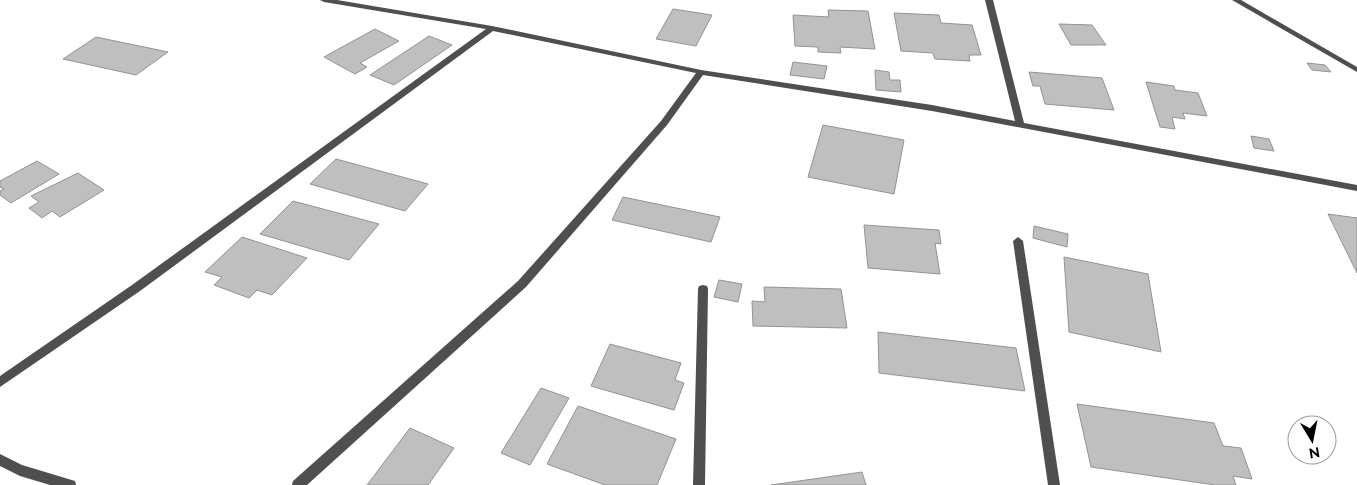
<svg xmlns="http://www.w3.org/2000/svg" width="1357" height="485" viewBox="0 0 1357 485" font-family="Raleway,sans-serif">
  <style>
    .building { fill: #bfbfbf; stroke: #939393 }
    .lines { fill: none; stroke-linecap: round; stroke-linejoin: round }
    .street { fill: #4f4f4f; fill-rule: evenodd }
  </style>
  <rect width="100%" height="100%" fill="#fff"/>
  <g class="building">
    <path d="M673,9l39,6 -16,31 -40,-7z"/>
    <path d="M828,10l40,1 7,38 -35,-2 1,6 -23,-1v-5l-23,-1 -2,-31 36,2z"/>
    <path d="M894,13l45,2 2,8 31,2 9,30h-12l1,6 -35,-2 -2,-6 -32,-2z"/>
    <path d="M1059,24l33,1 14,20h-35z"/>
    <path d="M375,29l24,12 -39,22 7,4 -12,7 -31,-17z"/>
    <path d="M429,36l23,9 -58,40 -24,-10z"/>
    <path d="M96,37l72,15 -32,23 -73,-16z"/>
    <path d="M793,62l34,4 -3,13 -34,-4z"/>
    <path d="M1307,63l18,2 6,7 -19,-2z"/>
    <path d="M875,70l14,2 1,8h10l1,12 -25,-2z"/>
    <path d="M1029,72l73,6 12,32 -69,-6 -5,-18h-7z"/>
    <path d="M1146,82l28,4 1,4 23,3 9,23 -24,-3 2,6 -13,-2 3,12 -15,-2z"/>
    <path d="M823,125l81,15 -10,54 -86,-17z"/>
    <path d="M1251,136l18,3 5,12 -20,-3z"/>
    <path d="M336,159l92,25 -23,27 -95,-27z"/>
    <path d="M37,161l22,13 -48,29 -11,-8v-4l4,-2 -4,-2v-6z"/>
    <path d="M78,173l26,17 -44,27 -8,-6 -10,7 -13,-10 10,-6 -8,-6z"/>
    <path d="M623,197l97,20 -9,25 -99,-22z"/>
    <path d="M293,201l86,23 -30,36 -89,-26z"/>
    <path d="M1328,214l29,4v55z"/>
    <path d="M864,225l75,5 2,14 -6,-1 5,31 -72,-6z"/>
    <path d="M1034,226l34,8 -1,13 -34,-9z"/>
    <path d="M242,237l65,21 -35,37 -15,-5 -8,8 -35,-13 8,-8 -17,-5z"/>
    <path d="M1064,257l84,17 13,78 -92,-20z"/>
    <path d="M719,280l23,4 -4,18 -24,-5z"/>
    <path d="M764,287l77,2 6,39 -94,-2 -1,-25 13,1z"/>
    <path d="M878,332l138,16 9,43 -146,-18z"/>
    <path d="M610,344l71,19 -6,17 9,3 -10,27 -83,-24z"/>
    <path d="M541,388l28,10 -39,67 -29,-12z"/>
    <path d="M1077,404l137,19 9,23 18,2 11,31 -19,-3 3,9h-21l-124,-18z"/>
    <path d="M578,406l98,33 -19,46h-52l-58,-21z"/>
    <path d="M410,428l44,20 -26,37h-61z"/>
    <path d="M862,472l4,13h-95z"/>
  </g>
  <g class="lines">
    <g class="street">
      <path d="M320,0h17l155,26 209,44 231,35 83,16 -30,-121h8l31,123 333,62v6l-425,-80 -229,-36 -36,50 -141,162 -219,198h-15l1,-4 225,-200 143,-160 35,-48 -203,-42 -353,260 -140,96v-11l132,-91 354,-256 -162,-27z"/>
      <path d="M1232,0h9l116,67v5z"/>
      <path d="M1018,237l5,4 37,244h-12l-35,-244z"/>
      <path d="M703,285l4,1 1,3 -3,196h-12l5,-196 1,-3z"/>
      <path d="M0,454l22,11 53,16 1,4h-26l-30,-9 -20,-10z"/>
    </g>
  </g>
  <g transform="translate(1312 440) rotate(170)"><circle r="24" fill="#ffffff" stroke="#999999"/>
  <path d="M0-4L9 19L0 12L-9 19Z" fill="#000000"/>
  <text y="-8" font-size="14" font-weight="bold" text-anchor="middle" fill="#000000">N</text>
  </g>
</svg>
